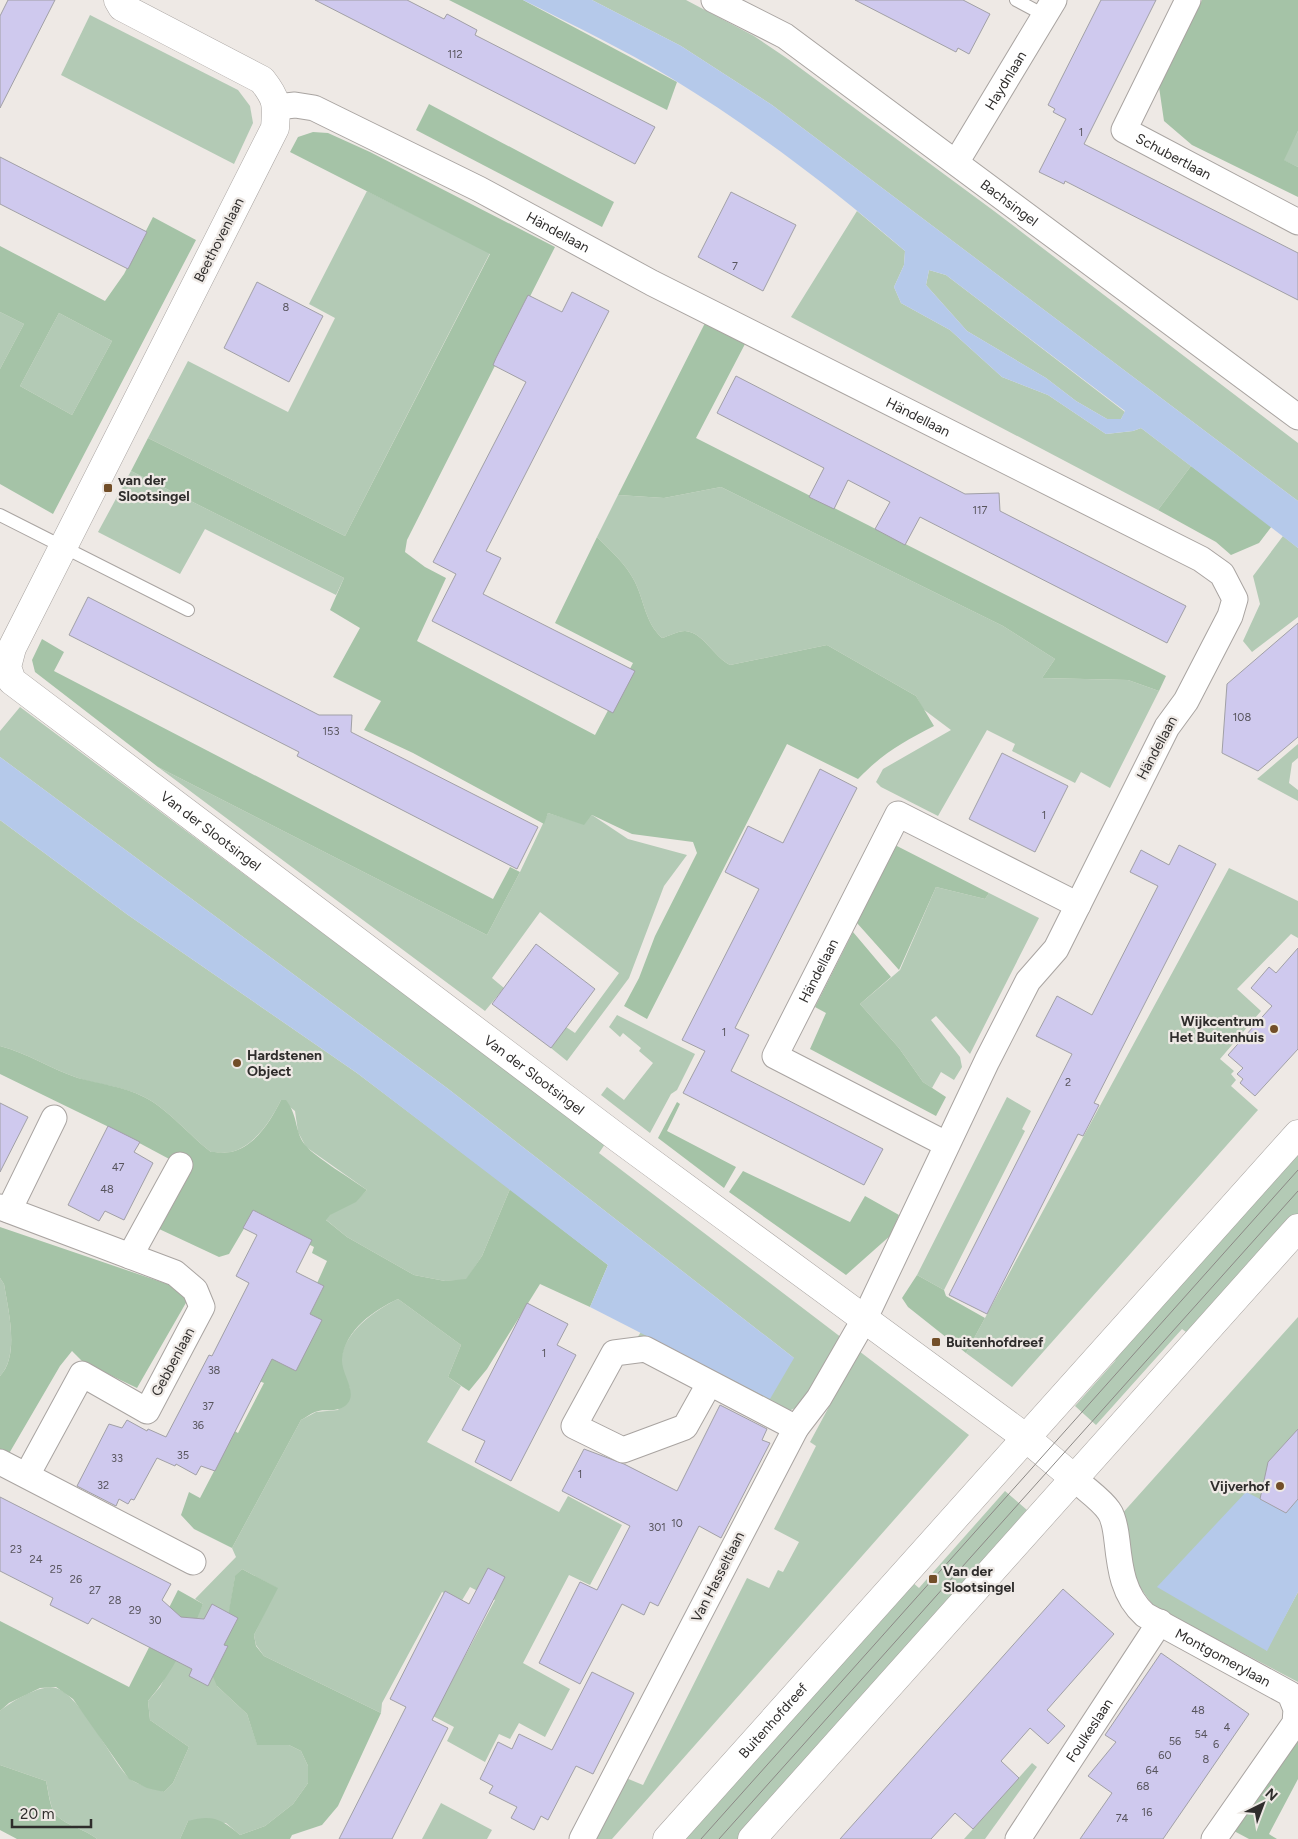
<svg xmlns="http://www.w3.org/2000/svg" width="1298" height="1839" viewBox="0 0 1298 1839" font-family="Figtree,sans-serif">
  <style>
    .green { fill: #b3cab5 }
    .forest { fill: #a5c3a7; fill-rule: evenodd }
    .water { fill: #b5c9ea; fill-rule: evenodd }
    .building { fill: #cfc9ee; stroke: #a1a0a6 }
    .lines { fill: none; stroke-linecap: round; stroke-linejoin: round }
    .lane-casing { stroke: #a9a4a1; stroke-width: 14 }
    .street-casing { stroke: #a9a4a1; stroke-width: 27 }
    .secondary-casing { stroke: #a9a4a1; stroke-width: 29 }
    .lane { stroke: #fff; stroke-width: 12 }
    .street { stroke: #fff; stroke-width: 25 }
    .secondary { stroke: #fff; stroke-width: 28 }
    .tram { stroke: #8c8986; stroke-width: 1 }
    .poi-dot { fill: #724e28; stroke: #eee9e5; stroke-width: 2 }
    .labels { text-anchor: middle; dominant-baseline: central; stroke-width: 4.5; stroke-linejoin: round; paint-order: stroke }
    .number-label { font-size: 11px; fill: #57545c }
    .street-label { font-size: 14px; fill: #2f2d2c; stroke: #eee9e5 }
    .poi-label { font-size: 14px; font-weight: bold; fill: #2f2d2c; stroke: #eee9e5; text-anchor: start }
  </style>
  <rect width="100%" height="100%" fill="#eee9e5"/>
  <g class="green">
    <path d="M592,0h94l68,36 34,23 206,152 304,232v58l-526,-396 -91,-59z"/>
    <path d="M90,15l148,75 12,16 3,17 -19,41 -173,-89z"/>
    <path d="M1298,131v36l-15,-7z"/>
    <path d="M367,191l123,62 -145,283 -197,-98 40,-77 100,51 47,-94 -26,-14z"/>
    <path d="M857,211l48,40 -1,14 -10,22 7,16 49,27 52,47 46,18 58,39 27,-3 8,-3 50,38 -33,44 -367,-193z"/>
    <path d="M929,270l17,5 179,137 -4,7h-14l-31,-18 -30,-23 -79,-47 -41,-46z"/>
    <path d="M0,312l24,12 -24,45z"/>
    <path d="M59,313l53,28 -40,74 -52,-29z"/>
    <path d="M131,471l213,107 -8,17 -131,-66 -25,45 -82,-42z"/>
    <path d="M721,487l282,139 52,33 -13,19 86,2 31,11 -49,97 -29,-16 -6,11 -63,-32 3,-7 -28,-14 -49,86 -57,-29 -5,-5 7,-13 68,-39 -28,-21 -7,-13 -89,-51 -97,20c-16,-8 -27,-33 -45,-34 -7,0 -16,5 -23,7 -17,-16 -17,-35 -27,-56 -9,-18 -24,-31 -38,-45l21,-42 46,3z"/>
    <path d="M1283,536l15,12v69l-46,35 -9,-11 17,-37 -7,-28z"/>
    <path d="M20,707l585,437 -6,9 243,185 -40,67 -20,9 -145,-76 4,-6 153,26 -347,-270 -447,-331v-26z"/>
    <path d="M1298,744v14l-6,5 -3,20 9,7v11l-41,-22z"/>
    <path d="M158,767l329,168 33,-63 28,-59 36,11 8,-9 36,24 59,16 -23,31 -35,92 -62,83 -16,-13 15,-21 9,6 44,-60 -79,-61 -48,66 12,10 -19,23z"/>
    <path d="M0,820l128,95 229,158 153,116 -28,67 -16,24 -21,1 -31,-6 -67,-38 -22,-18c12,-13 28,-13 42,-29l-61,-43 -8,-15 -3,-21 -14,-11c-10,20 -26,46 -50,52 -6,1 -14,0 -20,0 -21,-16 -44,-44 -67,-55 -21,-11 -45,-12 -66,-19 -27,-9 -51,-25 -78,-32z"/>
    <path d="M1229,868l69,33v37l-7,-4 -54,55 24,22 -41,48 14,12 -3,3 5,6 -5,6 27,24 -246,277 -46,-34z"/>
    <path d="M936,887l49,12 4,-6 50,25 -69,136 -34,-38 -5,4 29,37 2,10 -8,13 -13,-8 -9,16 -9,-6 -24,-34 -39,-44 40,-34z"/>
    <path d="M617,1015l78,39 -18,36 -6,4 -21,39 -49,-38 6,-8 17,13 29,-37 -14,-12 2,-3 -18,-15 -3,4 -11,-10z"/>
    <path d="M1007,1097l24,14 -9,18 3,2 -81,159 -27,-15z"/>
    <path d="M1298,1146v68l-108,121 -8,-6 -86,96 -21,-19 40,-45 7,-17z"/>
    <path d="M0,1278l4,6c4,25 16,72 -4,92z"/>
    <path d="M398,1299l63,46 -13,32 13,9 -34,56 132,70 9,-16 54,29 -32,60 -21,-10 -46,88 47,26 -25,48 -26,-14 -9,16 -11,-5 -14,28 -38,-21 7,-14 -21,-11 62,-116 -25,-13 -9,15 -19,-10 -60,111 -1,10 -117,-57 -8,-11 -2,-10 23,-47 -35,-19 -7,8 -18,109 30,28 10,30 32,1 12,6 7,15v17l-15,21 -28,22 -25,9 -14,-12 -38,-2 -8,18h-83c-12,-11 -40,-15 -45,-31 -3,-9 -4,-19 -6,-27l-46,-16v-54c10,-9 42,-28 56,-23 25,8 53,69 72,89 7,8 26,11 36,15l9,-9 16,-36 -39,-27 -2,-19 12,-14 43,-83 -8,-5 41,-42 -4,-9 69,-128 15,-8 22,-2 12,-21c-2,-6 -6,-12 -8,-18 -7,-33 32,-61 56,-72z"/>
    <path d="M1298,1317v182l-12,14 -20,138 32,-59v90l-143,-75c-27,-32 -30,-51 -35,-91z"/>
    <path d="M859,1351l110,84 -357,404h-21l35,-61 17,7 104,-207 22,10 9,-18 5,2 16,-30 -25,-13 42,-83 -6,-4z"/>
    <path d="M1005,1491l22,19 -283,329h-62l230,-257 7,6z"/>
    <path d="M1032,1763l5,4 -52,72h-21z"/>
    <path d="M441,1803l51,27 -5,9h-65z"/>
  </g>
  <g class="forest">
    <path d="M449,0h74l154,82 -10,28z"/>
    <path d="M1202,0h96v131l-14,29 14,7v30l-106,-52 -28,-24 -5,-34z"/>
    <path d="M429,104l185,98 -12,25 -186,-97z"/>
    <path d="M313,132l15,1 42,19 185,95 -148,293 -2,12 20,15 21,11 -29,63 178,94 38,-72 -78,-40 42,-86c14,14 29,27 38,45 10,21 10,40 27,56 7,-2 16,-7 23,-7 18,1 29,26 45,34l97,-20 89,51 18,30c-31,16 -51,27 -76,53l-71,-35 -140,275 -23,-13 15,-28 16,-42 42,-83 -4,-11 -61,-8 -40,-19 -8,10 -36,-12 -4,11 -131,-71 -49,-23 17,-29 -48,-24 27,-49 -30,-18 14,-32 -213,-107 17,-33 197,98 145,-282 -200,-102 8,-15z"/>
    <path d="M153,217l43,23 -143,274 -53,-30v-115l24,-45 -24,-12v-66l105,55 19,-27zM59,313l53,28 -40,74 -52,-29z"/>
    <path d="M705,323l40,21 -49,94 470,238 -7,15 -31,-11 -86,-2 13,-19 -52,-33 -282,-139 -57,11 -46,-3z"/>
    <path d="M1191,466l81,60 -13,17 -28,12 -15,-13 -58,-32z"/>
    <path d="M42,639l22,13 -10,19 439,228 17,-32 10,5 -33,63 -329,-168 -123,-95 -3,-12z"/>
    <path d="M895,845l94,48 -4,6 -49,-12 -37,83 -42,-47z"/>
    <path d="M853,932l38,45 -31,27 39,44 24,34 23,15 -10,19 -126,-67 16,-36 -11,-6z"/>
    <path d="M0,1046c27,7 51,23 78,32 21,6 45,8 66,19 23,11 46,39 67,55 6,0 14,1 20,0 25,-6 40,-32 50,-52h5c13,17 8,32 20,46 9,11 47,34 61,44l-11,12 -26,13 -4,5 21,17 67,38 31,6 21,-2 16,-23 28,-67 98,76 -18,42 -50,-23 -53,85 -18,22 -21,-14 13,-32 -63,-46c-24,11 -53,31 -56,60 -1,16 18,35 3,47 -9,7 -21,2 -30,6 -5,2 -10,6 -14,8l-69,128 -38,-19 -13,-14 8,-23 11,6 25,-48 -5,-27 18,10 26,-50 -13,-6 54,-67 22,-49 -15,-8 2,-6 -62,-32 -23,39 -10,3 -62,-29 29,-60 -71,-38 -115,-56z"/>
    <path d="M677,1102l3,2 -13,27 69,36 -12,21 -66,-50z"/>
    <path d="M743,1171l107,51 15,-26 34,19 -8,20 -45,40 -117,-83z"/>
    <path d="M0,1227l176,60 11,14 -50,87 -54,-26 -11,-11 -12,15 -53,91 -7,-4v-77c20,-20 8,-67 4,-92l-4,-6z"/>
    <path d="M917,1275l27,15 2,6 39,22 -19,35 -58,-46 -6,-9z"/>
    <path d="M242,1569l36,19 -24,47 2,11 8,10 117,57 -43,93 -16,19 -30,10 -2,4h-110l8,-18c24,-7 34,-2 52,14l25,-9 28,-22 15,-21v-17l-7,-15 -12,-6h-32l-10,-31 -30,-28 -10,-23 20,-41 8,-46z"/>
    <path d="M178,1590l25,14c-14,35 -30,68 -55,97l2,19 39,27 -16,36 -9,9 -17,-4 -18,-9 -56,-80 -17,-12 -16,1 -31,15 -9,8v-90l129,66z"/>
    <path d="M1298,1734v45l-29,55 8,5h-28l-15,-8z"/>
    <path d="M0,1765l46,16c2,8 3,19 6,27 5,16 33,20 45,31h-80l-17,-9z"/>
  </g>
  <g class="water">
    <path d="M523,0h69l89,46 91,59 526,396v47l-157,-120 -8,3 -27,3 -58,-39 -46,-18 -52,-47 -49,-27 -7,-16 10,-22 1,-14c-73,-63 -152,-123 -234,-173 -48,-29 -98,-53 -148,-78zM929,270l17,5 179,136 -4,8h-14l-31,-18 -30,-23 -79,-47 -41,-46z"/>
    <path d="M0,757l447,331 347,270 -24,41 -180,-92 18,-42 -251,-192 -229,-158 -128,-95z"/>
    <path d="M1246,1492l40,20 12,-13v93l-31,59 -110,-64z"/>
  </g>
  <g class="building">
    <path d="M8,0h47l-55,108v-92z"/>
    <path d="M315,0h92l37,19 3,-5 30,16 -2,5 180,92 -20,37z"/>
    <path d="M855,0h108l27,14 -21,40 -11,-6 -2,4z"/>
    <path d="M1101,0h55l-72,144 214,109v47l-233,-119 -1,3 -25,-12 27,-53 -13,-7 2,-3 -7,-4z"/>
    <path d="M0,157l147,75 -19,37 -128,-65z"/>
    <path d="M731,192l65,33 -33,66 -65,-34z"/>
    <path d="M257,282l66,34 -34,66 -65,-34z"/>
    <path d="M572,292l37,19 -123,240 15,7 -18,36 152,77 -22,42 -181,-92 24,-47 -23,-12 93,-180 -33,-17 3,-7 32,-63 34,17z"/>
    <path d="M736,376l229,118 34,-1 1,18 186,95 -19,37 -247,-126 -15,28 -30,-16 15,-27 -42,-22 -14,29 -25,-12 15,-29 -107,-55z"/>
    <path d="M88,597l231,118h33l-1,17 187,95 -21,42 -220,-113 2,-4 -230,-117z"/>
    <path d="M1298,623v114l-40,34 -36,-18 5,-69z"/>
    <path d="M1002,753l66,33 -33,66 -66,-33z"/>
    <path d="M820,769l37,19 -122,240 14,7 -18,36 152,78 -19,36 -181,-92 22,-42 -23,-11 77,-151 -34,-17 23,-46 35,17z"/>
    <path d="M1179,845l37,19 -122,239 5,2 -16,31 -5,-2 -91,180 -38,-19 123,-241 -36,-18 21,-40 35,19 66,-129 -28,-14 11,-22 28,15z"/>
    <path d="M536,944l59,45 -44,59 -59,-44z"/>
    <path d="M1298,948v101l-43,47 -15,-13 3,-4 -6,-5 6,-6 -15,-13 44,-49 -21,-18 18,-21 7,6z"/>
    <path d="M0,1103l28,14 -28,55z"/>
    <path d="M108,1126l32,16 -6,10 19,11 -29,57 -19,-9 -6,10 -31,-16z"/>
    <path d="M253,1210l59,30 -16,32 28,14 -14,28 12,6 -26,51 -24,-12 -57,112 -14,-5 -5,9 -20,-11 -1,2 -18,-8 -23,42 -3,-1 -3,5 -9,-5 -3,7 -39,-20 32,-62 13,4 5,-8 20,11 1,-2 18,8 43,-82 3,1 37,-73 -13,-7 21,-41 -14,-7z"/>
    <path d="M527,1303l41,21 -11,21 19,10 -65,126 -36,-19 10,-21 -23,-11z"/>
    <path d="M720,1405l47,24 -5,11 8,3 -49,95 -22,-12 -41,80 -8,-4 -6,13 -22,-11 -42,80 -41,-21 41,-81 17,8 33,-64 -68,-35 22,-42 40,15 53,27z"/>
    <path d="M1298,1429v70l-12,14 -26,-14 8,-37z"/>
    <path d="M0,1497l171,87 -9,16 19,17 23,2 8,-15 26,14 -14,27 4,1 -20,40 -19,-10 3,-7 -100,-51 -4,6 -38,-19 3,-7 -53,-27z"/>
    <path d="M488,1568l17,9 -73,143 16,8 -56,111h-53l67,-132 -16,-8 55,-108 24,13z"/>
    <path d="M1063,1589l51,45 -67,76 18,16 -17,18 -18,-16 -29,33 18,17 -46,51 -18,-16 -24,26h-91z"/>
    <path d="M1161,1653l88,61 -86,125h-83l32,-46 -24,-17 28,-34 -11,-7z"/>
    <path d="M592,1672l42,21 -41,81 -17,-8 -28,54 -7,-4 -7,14 -23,-12 6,-11 -28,-14 4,-7 -13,-7 18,-37 14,7 7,-15 33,16z"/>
  </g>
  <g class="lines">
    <defs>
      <g id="lane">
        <path d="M1016,0l30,16"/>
        <path d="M0,515l188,95"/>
      </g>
      <g id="street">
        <path id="s1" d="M714,0l71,36 513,381"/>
        <path id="s2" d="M1188,0l-64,130 174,92"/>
        <path id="s3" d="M277,107l18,-2 19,3 165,81 173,94 549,276 21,15 13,25 -5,17 -44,85 -19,26 -111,222 -28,32 -41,80 -123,259 -45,78 -23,30 -214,411"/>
        <path id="s4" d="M957,161l97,-161"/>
        <path id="s5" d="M946,1144l-171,-88 123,-242 180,91"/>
        <path d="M0,1207l175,66 20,17 7,17 -55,104 -65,-37 -55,101"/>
        <path d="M9,1210l45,-92"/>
        <path d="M130,1256l50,-91"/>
        <path d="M709,1384l-24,43 -62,23 -49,-24 40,-73 31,-4 151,79"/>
        <path d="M0,1462l193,100"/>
        <path id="s6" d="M1075,1479c10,10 26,20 34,32 5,7 7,21 8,30 3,28 6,54 28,74l145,79 6,15 -1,14 -81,116"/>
        <path id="s7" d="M1018,1839l142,-217"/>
      </g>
      <g id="secondary">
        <path id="s8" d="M118,0l4,7 140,73c15,19 15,24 13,48l-263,520 -5,19 5,14 606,457 407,299 50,42"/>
        <path id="s9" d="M667,1839l631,-705"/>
        <path d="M752,1839l546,-611"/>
      </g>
    </defs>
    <use href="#lane" class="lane-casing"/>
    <use href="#street" class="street-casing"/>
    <use href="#secondary" class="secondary-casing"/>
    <use href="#lane" class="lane"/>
    <use href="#street" class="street"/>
    <use href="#secondary" class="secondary"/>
    <g class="tram">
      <path d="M701,1839l597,-669"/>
      <path d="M719,1839l579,-648"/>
    </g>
  </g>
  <g class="poi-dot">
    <rect x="103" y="483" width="10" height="10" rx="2.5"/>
    <circle cx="1274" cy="1029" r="5"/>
    <circle cx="237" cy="1063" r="5"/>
    <rect x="931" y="1337" width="10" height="10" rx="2.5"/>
    <circle cx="1280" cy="1486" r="5"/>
    <rect x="928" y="1574" width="10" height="10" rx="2.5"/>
  </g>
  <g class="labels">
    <g class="number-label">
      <text x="455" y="54">112</text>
      <text x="1081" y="132">1</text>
      <text x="735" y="266">7</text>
      <text x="286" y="307">8</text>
      <text x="980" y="510">117</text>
      <text x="1242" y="717">108</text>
      <text x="331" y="731">153</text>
      <text x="1044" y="815">1</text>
      <text x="724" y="1032">1</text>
      <text x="1068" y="1082">2</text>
      <text x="118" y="1167">47</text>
      <text x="107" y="1189">48</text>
      <text x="544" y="1353">1</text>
      <text x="214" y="1370">38</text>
      <text x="208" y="1406">37</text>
      <text x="198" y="1425">36</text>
      <text x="183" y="1455">35</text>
      <text x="117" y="1458">33</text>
      <text x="580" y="1474">1</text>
      <text x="103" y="1485">32</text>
      <text x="677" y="1523">10</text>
      <text x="657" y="1527">301</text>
      <text x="16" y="1549">23</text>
      <text x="36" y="1559">24</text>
      <text x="56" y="1569">25</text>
      <text x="76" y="1579">26</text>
      <text x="95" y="1590">27</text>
      <text x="115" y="1600">28</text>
      <text x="135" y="1610">29</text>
      <text x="155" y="1620">30</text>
      <text x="1198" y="1710">48</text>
      <text x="1227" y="1727">4</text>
      <text x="1201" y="1734">54</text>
      <text x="1175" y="1741">56</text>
      <text x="1216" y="1744">6</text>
      <text x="1165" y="1755">60</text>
      <text x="1206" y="1759">8</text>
      <text x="1152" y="1770">64</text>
      <text x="1143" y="1786">68</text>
      <text x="1147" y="1812">16</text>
      <text x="1122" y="1818">74</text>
    </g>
    <g class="street-label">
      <text stroke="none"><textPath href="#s4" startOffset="94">Haydnlaan</textPath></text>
      <text stroke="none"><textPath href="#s2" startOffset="201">Schubertlaan</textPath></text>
      <text stroke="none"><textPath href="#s1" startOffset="359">Bachsingel</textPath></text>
      <text stroke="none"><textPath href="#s3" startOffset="311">Händellaan</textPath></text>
      <text transform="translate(219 240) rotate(-63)">Beethovenlaan</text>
      <text stroke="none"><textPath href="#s3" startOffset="716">Händellaan</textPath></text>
      <text transform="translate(1157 748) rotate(-62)">Händellaan</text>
      <text stroke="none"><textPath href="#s8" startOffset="1084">Van der Slootsingel</textPath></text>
      <text stroke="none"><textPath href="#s5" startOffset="288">Händellaan</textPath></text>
      <text stroke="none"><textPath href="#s8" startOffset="1489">Van der Slootsingel</textPath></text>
      <text transform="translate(173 1362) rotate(-62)">Gebbenlaan</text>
      <text transform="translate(718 1577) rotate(-63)">Van Hasseltlaan</text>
      <text stroke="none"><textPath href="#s6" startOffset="248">Montgomerylaan</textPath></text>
      <text stroke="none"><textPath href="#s9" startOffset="159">Buitenhofdreef</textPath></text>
      <text stroke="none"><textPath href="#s7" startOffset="130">Foulkeslaan</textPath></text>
    </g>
    <g class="poi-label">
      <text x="118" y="480">van der<tspan x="118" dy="16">Slootsingel</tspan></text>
      <text x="1264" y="1021" text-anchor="end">Wijkcentrum<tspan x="1264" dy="16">Het Buitenhuis</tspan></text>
      <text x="247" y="1055">Hardstenen<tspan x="247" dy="16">Object</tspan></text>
      <text x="946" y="1342">Buitenhofdreef</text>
      <text x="1270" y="1486" text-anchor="end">Vijverhof</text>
      <text x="943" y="1571">Van der<tspan x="943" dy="16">Slootsingel</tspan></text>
    </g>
  </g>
  <g transform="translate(1263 1804) rotate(42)" stroke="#eee9e5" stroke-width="4" paint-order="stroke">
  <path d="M0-4L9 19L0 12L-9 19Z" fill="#2f2d2c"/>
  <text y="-8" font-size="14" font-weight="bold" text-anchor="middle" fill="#2f2d2c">N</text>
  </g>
  <path d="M12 1819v8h79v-8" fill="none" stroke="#2f2d2c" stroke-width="2.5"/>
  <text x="20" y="1819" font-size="15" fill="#2f2d2c" stroke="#eee9e5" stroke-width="4" paint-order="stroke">20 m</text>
</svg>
